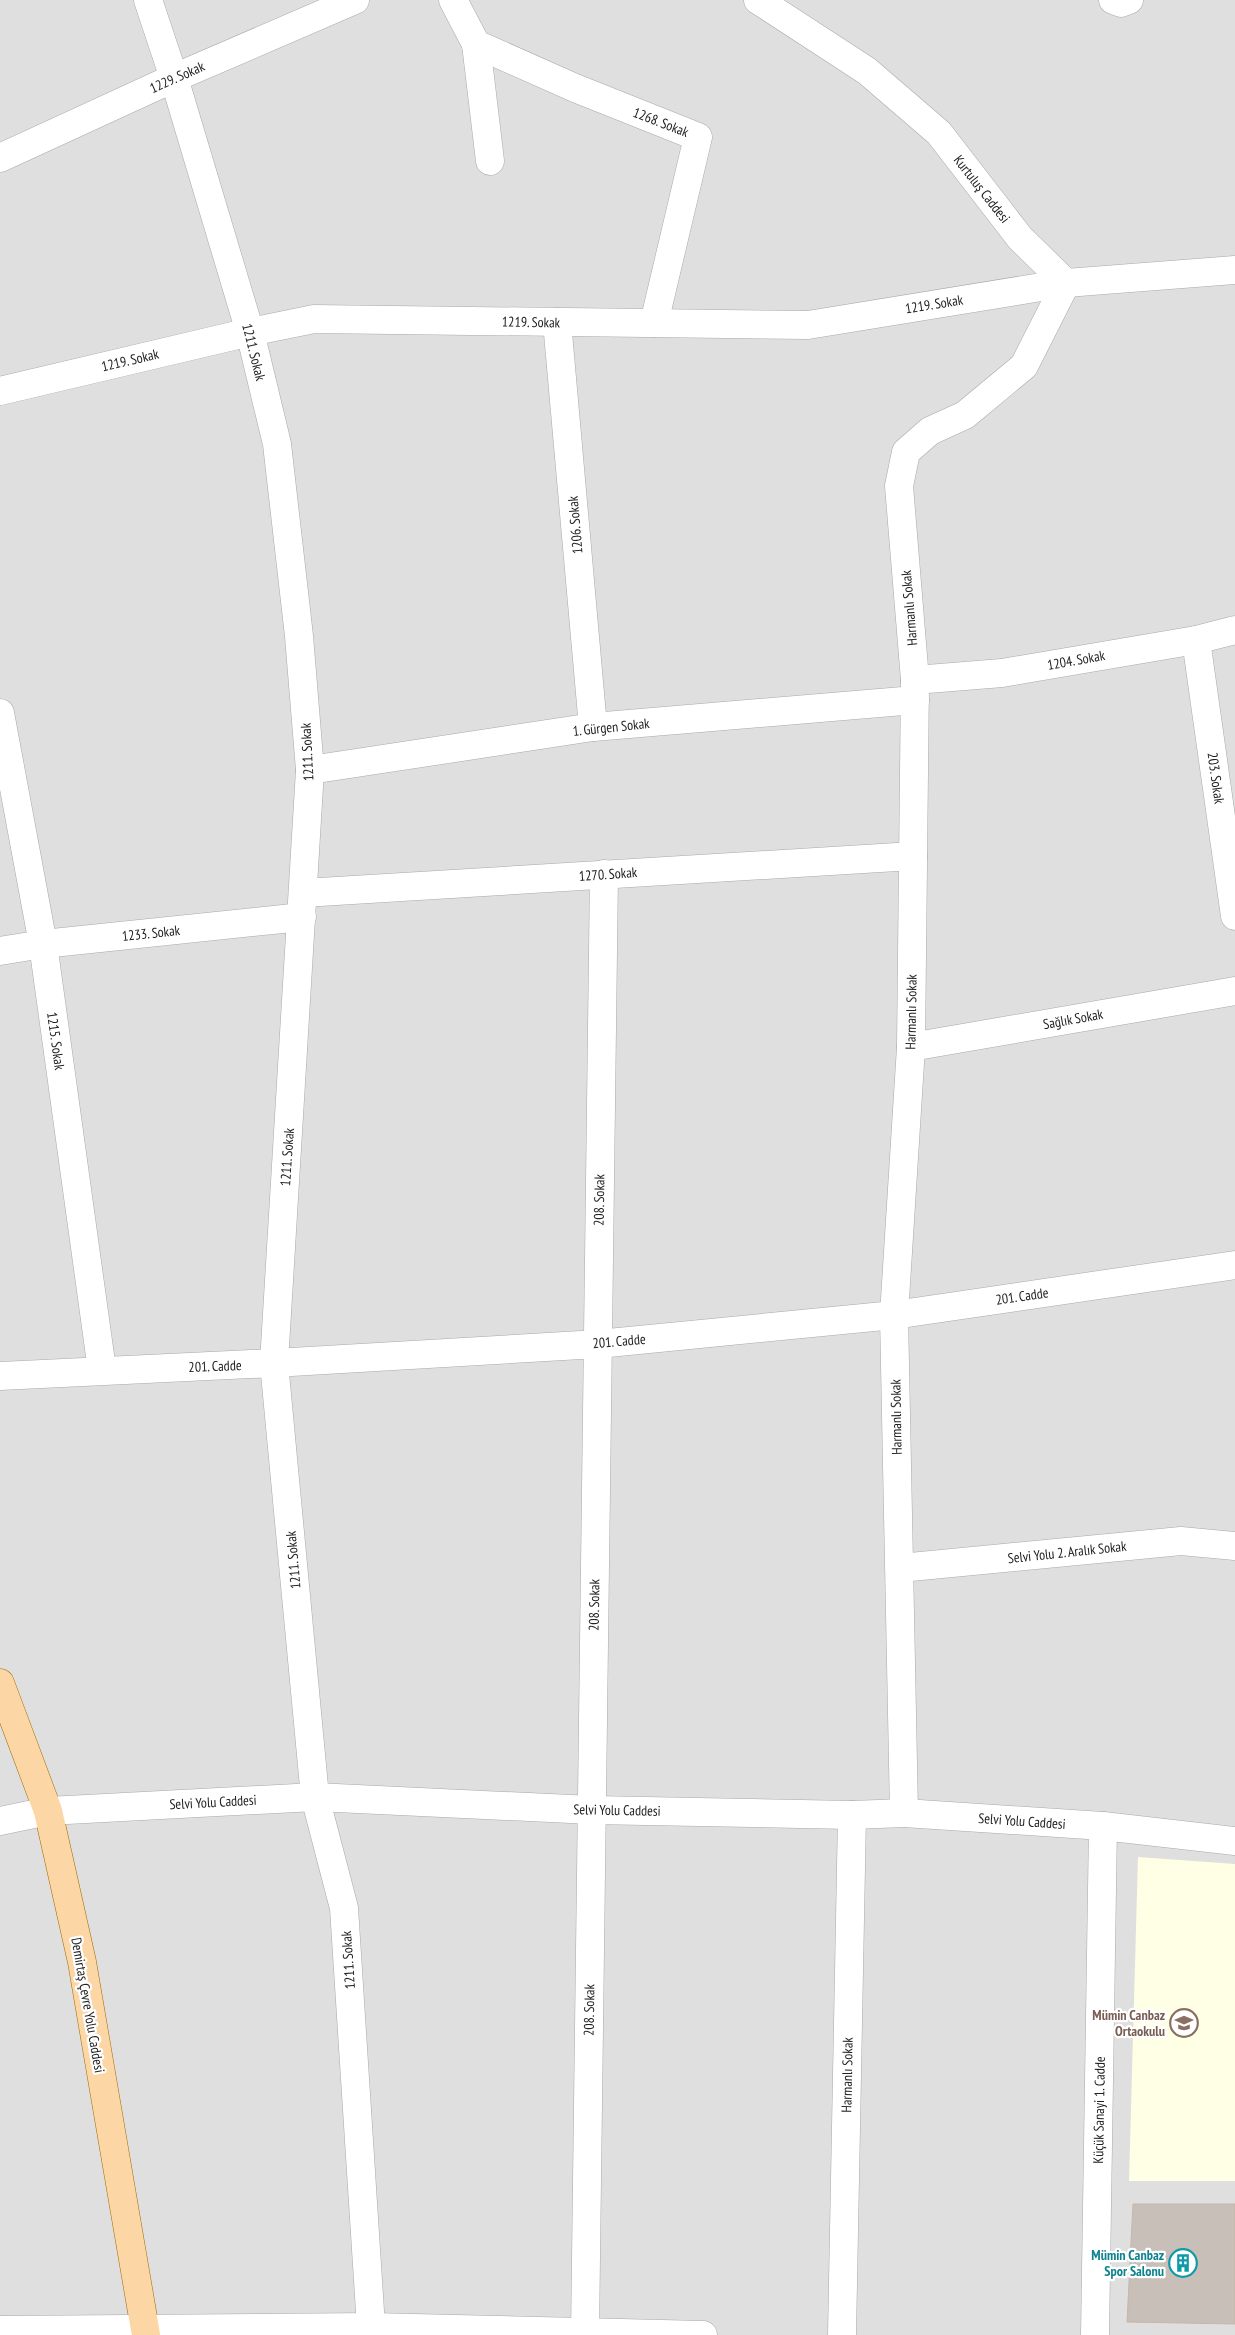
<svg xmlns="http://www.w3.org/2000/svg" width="1235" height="2335" viewBox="0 0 1235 2335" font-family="'PT Sans Narrow',sans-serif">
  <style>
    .residential { fill: #e0dfdf }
    .education { fill: #ffffe5 }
    .building { fill: #c7bfb8; stroke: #c4b6ab }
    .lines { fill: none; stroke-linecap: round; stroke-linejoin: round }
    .minor-casing { stroke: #a9a9a9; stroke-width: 29 }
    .major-casing { stroke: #a06b00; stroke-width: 29 }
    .minor { stroke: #fff; stroke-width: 28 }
    .major { stroke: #fcd6a4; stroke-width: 28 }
    .labels { text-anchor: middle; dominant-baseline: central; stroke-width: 4.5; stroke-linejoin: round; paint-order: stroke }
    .street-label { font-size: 14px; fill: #222; stroke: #fff }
    .education-label { font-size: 14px; font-weight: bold; fill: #785e54; stroke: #fff; text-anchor: end }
    .culture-label { font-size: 14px; font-weight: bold; fill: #0d838f; stroke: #fff; text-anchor: end }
  </style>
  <rect width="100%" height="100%" fill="#f2efe9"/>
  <rect class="residential" x="0" y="0" width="1235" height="2335"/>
  <path class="education" d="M1138,1857l97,7v317h-106z"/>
  <path class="building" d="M1133,2204h102v120l-108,-2z"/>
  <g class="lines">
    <defs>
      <g id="minor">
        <path d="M148,0l26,78 76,254 27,112 22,192 11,134 -36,593 41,434 29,111 27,419"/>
        <path d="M453,0l23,44 99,44 123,49 -44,186"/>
        <path d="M758,0l109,71 72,62 81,105 46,45 169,-13"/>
        <path d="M1113,0l8,3 8,-3"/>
        <path d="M476,44l14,117"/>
        <path d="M0,158l174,-80 181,-78"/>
        <path d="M557,322l36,405"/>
        <path d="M0,391l250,-59 64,-13 494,6 258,-42"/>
        <path d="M1196,640l39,276"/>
        <path d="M915,680l87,-7 194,-33 39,-10"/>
        <path d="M0,713l43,231 59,426"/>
        <path d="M310,770l283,-43 322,-27"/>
        <path d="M303,893l610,-37"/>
        <path d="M0,951l43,-7 259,-27"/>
        <path d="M911,1047l324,-56"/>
        <path d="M0,1376l274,-13 324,-19 296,-29 341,-50"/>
        <path d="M900,1568l281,-27 54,5"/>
        <path d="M904,1813l-10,-498 17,-268 4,-367 -16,-194 7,-34 24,-21 35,-16 59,-49 42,-83"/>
        <path d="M0,1821l48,-10 267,-14 277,13 260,5 52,-2 199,13 132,15"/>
        <path d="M0,2330l371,-3 332,8"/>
        <path d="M585,2335l19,-1461"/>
        <path d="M842,2335l10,-520"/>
        <path d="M1095,2335l8,-509"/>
      </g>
      <path id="major" d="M0,1683l48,128 34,151 64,373"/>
    </defs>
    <use href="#minor" class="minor-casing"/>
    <use href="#major" class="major-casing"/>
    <use href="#minor" class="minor"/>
    <use href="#major" class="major"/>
  </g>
  <defs>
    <symbol id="school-ring" viewBox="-11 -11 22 22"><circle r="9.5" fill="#fff" stroke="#8d6e63" stroke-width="1.5"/><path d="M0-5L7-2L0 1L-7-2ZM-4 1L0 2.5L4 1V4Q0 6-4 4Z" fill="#8d6e63"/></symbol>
    <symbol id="building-ring" viewBox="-11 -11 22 22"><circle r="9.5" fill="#fff" stroke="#0f9aa8" stroke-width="1.5"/><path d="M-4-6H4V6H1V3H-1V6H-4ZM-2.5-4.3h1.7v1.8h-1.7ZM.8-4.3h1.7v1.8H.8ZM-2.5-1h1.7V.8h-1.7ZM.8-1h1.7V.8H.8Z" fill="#0f9aa8"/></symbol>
  </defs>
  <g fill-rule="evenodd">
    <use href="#school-ring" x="1168" y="2007" width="32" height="32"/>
    <use href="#building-ring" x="1167" y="2247" width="32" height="32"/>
  </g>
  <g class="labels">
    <g class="street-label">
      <text transform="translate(177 77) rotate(-24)">1229. Sokak</text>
      <text transform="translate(661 122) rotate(21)">1268. Sokak</text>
      <text transform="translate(982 189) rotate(52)">Kurtuluş Caddesi</text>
      <text transform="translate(934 304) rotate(-9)">1219. Sokak</text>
      <text transform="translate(531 322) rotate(1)">1219. Sokak</text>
      <text transform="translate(254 352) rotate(76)">1211. Sokak</text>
      <text transform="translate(130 360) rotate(-13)">1219. Sokak</text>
      <text transform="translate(575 525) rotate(-95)">1206. Sokak</text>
      <text transform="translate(909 608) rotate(-95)">Harmanlı Sokak</text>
      <text transform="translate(1076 660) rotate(-10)">1204. Sokak</text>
      <text transform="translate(611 727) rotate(-6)">1. Gürgen Sokak</text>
      <text transform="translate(307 752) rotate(-93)">1211. Sokak</text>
      <text transform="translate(1216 778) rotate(82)">203. Sokak</text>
      <text transform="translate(608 874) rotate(-4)">1270. Sokak</text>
      <text transform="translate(151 933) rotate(-6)">1233. Sokak</text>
      <text transform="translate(911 1012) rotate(-89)">Harmanlı Sokak</text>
      <text transform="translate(1073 1019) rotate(-10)">Sağlık Sokak</text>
      <text transform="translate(56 1041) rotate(82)">1215. Sokak</text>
      <text transform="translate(287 1157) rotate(-86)">1211. Sokak</text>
      <text transform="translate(599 1200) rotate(-89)">208. Sokak</text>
      <text transform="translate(1022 1296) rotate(-8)">201. Cadde</text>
      <text transform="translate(619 1341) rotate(-5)">201. Cadde</text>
      <text transform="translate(215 1366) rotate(-2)">201. Cadde</text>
      <text transform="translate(896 1417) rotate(-91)">Harmanlı Sokak</text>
      <text transform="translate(1067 1552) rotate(-6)">Selvi Yolu 2. Aralık Sokak</text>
      <text transform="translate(293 1560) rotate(-95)">1211. Sokak</text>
      <text transform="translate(594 1605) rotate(-89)">208. Sokak</text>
      <text transform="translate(213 1802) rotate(-3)">Selvi Yolu Caddesi</text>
      <text transform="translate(617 1810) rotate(1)">Selvi Yolu Caddesi</text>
      <text transform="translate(1022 1821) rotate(4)">Selvi Yolu Caddesi</text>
      <text transform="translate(348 1960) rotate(-94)">1211. Sokak</text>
      <text transform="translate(88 2005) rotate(80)">Demirtaş Çevre Yolu Caddesi</text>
      <text transform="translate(589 2010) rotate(-89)">208. Sokak</text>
      <text transform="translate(847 2075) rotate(-89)">Harmanlı Sokak</text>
      <text transform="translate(1099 2110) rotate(-89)">Küçük Sanayi 1. Cadde</text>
    </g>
    <g class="education-label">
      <text x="1165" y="2015">Mümin Canbaz<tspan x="1165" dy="16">Ortaokulu</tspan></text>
    </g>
    <g class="culture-label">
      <text x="1164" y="2255">Mümin Canbaz<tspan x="1164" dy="16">Spor Salonu</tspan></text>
    </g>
  </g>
</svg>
